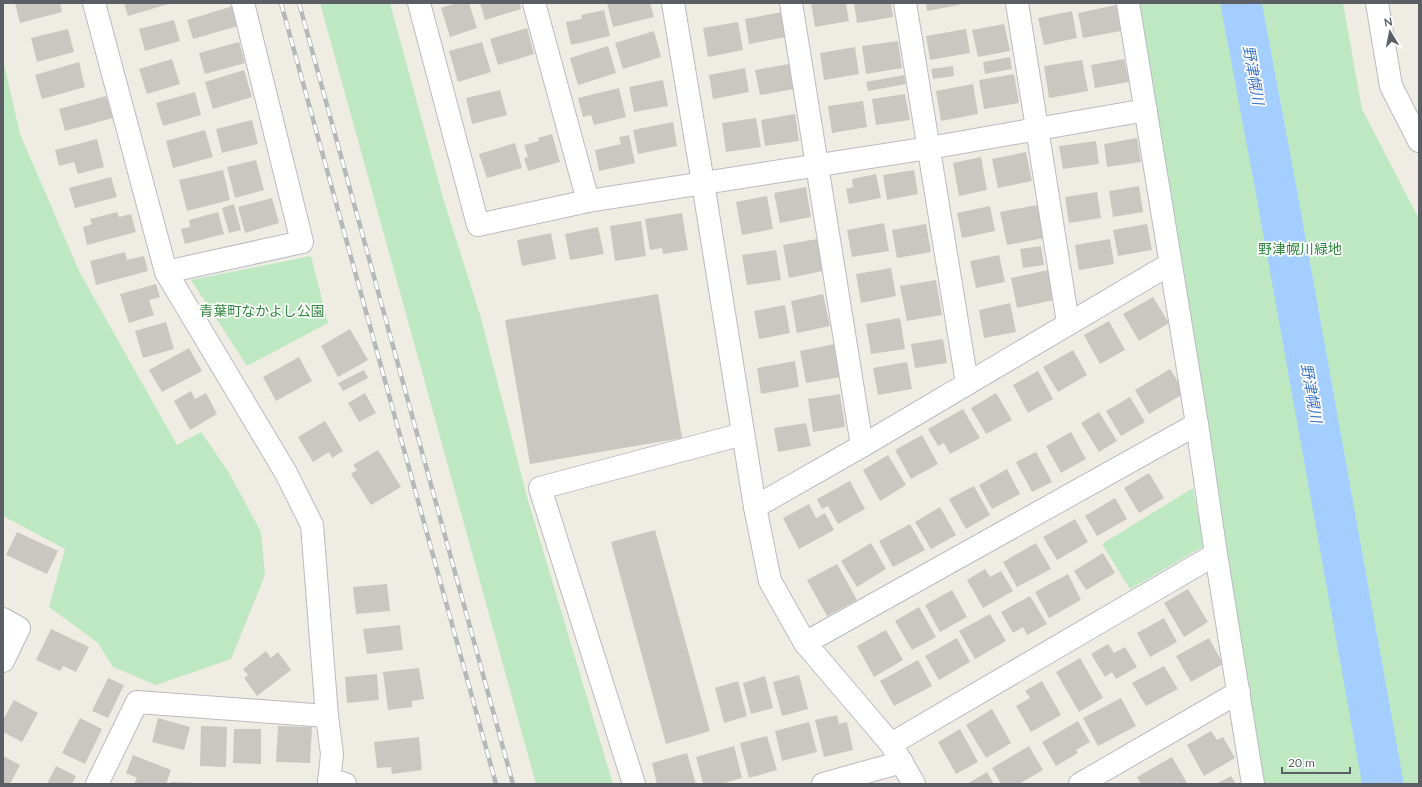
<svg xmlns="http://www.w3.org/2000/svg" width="1422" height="787" viewBox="0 0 1422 787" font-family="Lato,'Noto Sans JP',sans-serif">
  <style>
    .green { fill: #bee8c2 }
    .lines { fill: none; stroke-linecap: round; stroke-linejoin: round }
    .river { stroke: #a3ceff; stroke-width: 41 }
    .building { fill: #cac7c0 }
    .minor-casing { stroke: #b8bbc0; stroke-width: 24 }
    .tertiary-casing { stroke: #b8bbc0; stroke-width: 24 }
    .minor { stroke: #fff; stroke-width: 22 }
    .tertiary { stroke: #fff; stroke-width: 22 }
    .rail-casing { stroke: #b6b7b8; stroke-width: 4.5 }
    .rail { stroke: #fff; stroke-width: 3; stroke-dasharray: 9; stroke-linecap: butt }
    .labels { text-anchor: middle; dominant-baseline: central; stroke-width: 3.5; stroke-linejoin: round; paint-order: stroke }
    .park-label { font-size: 14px; fill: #30873d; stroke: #fff }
    .water-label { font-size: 15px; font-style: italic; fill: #3e75ca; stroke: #fff }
  </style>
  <rect width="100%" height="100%" fill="#efede3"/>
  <g class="green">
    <path d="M320,3h70l53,195 38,120 46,179 86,287h-77z"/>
    <path d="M1138,3h205l19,106 57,110v565h-155z"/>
    <path d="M3,59l17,75 60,139 97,172 24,-13 27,39 33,61 4,43 -34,84 -75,26 -43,-18 -15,-24 -49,-36 16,-58 -62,-33z"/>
    <path d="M311,256l17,67 -81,43 -56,-86z"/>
    <path d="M1193,488l11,58 -74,43 -28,-45z"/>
  </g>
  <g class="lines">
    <path class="river" d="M1241,3l36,192 106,589"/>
  </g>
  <g class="building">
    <path d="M15,3h45l2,9 -42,11z"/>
    <path d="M124,3h48l-44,13z"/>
    <path d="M456,3h13l8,25 -27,9 -9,-29z"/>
    <path d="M480,3h40l1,6 -36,11z"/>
    <path d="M607,3h43l4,14 -41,10z"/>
    <path d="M811,3h35l3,18 -34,6z"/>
    <path d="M854,3h37l2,14 -36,6z"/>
    <path d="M926,3h33v2l-32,6z"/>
    <path d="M1116,5l5,26 -38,7 -5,-25z"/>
    <path d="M233,6l5,20 -45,13 -6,-19z"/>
    <path d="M604,10l6,26 -39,9 -5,-23 16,-3 -1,-4z"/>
    <path d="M1072,11l5,27 -33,7 -6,-27z"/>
    <path d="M782,12l4,25 -37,7 -4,-25z"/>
    <path d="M174,20l6,21 -35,10 -6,-22z"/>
    <path d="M738,22l5,28 -35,7 -5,-29z"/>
    <path d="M1004,24l6,27 -32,6 -6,-27z"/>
    <path d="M527,28l7,26 -36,11 -8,-26z"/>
    <path d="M68,29l6,23 -37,10 -6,-24z"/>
    <path d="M966,29l4,24 -40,7 -4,-24z"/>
    <path d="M654,31l7,26 -38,12 -8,-26z"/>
    <path d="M898,41l4,27 -36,6 -4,-28z"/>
    <path d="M239,42l6,21 -40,11 -6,-21z"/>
    <path d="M482,42l9,30 -33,10 -9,-31z"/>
    <path d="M608,46l8,27 -38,12 -8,-27z"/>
    <path d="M855,47l4,27 -35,6 -4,-27z"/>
    <path d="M1010,57l2,12 -27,5 -2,-12z"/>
    <path d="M172,59l8,25 -33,10 -8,-25z"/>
    <path d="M1124,59l5,23 -34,6 -4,-23z"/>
    <path d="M1082,60l6,31 -39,7 -5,-32z"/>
    <path d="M79,62l6,25 -43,12 -7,-24z"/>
    <path d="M789,64l5,25 -34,6 -5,-25z"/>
    <path d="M953,66l1,10 -21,3 -2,-10z"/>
    <path d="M745,68l4,24 -36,7 -4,-24z"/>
    <path d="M244,70l8,27 -39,12 -8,-27z"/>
    <path d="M1014,74l5,29 -35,6 -5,-29z"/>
    <path d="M904,75l2,9 -38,7 -2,-9z"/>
    <path d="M663,80l5,26 -34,6 -5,-25z"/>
    <path d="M973,84l5,30 -37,7 -5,-30z"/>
    <path d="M619,88l7,29 -32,8 -3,-10 -8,2 -5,-19z"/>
    <path d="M500,90l7,25 -35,9 -6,-26z"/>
    <path d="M195,92l6,23 -38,11 -7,-23z"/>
    <path d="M905,94l5,26 -34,5 -4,-26z"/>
    <path d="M106,96l7,22 -48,13 -6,-22z"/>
    <path d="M863,101l4,26 -35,6 -4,-27z"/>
    <path d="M795,114l4,27 -34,5 -4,-26z"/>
    <path d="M756,118l5,29 -35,5 -4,-29z"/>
    <path d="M252,120l6,24 -36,9 -6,-24z"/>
    <path d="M673,122l4,24 -39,8 -5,-24z"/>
    <path d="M205,130l8,27 -40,11 -7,-27z"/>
    <path d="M552,134l8,28 -32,9 -4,-13 4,-1 -4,-12 15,-4 -1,-3z"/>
    <path d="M629,135l6,28 -36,8 -4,-21 26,-6 -2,-7z"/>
    <path d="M1137,138l4,24 -34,5 -3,-23z"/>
    <path d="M97,139l7,28 -26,7 -4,-12 -15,4 -4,-16z"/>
    <path d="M1096,141l3,23 -36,5 -4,-23z"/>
    <path d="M515,143l7,25 -35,10 -8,-24z"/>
    <path d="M1026,152l6,29 -34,7 -6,-29z"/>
    <path d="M981,157l6,33 -28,6 -6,-33z"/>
    <path d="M256,160l8,30 -29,8 -8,-31z"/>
    <path d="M223,170l7,30 -43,11 -8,-31z"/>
    <path d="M914,170l4,24 -31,6 -4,-25z"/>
    <path d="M876,174l5,24 -32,6 -3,-15 7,-2 -1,-8z"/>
    <path d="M111,177l6,20 -42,11 -6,-20z"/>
    <path d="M1139,186l4,26 -30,5 -4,-26z"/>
    <path d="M806,187l5,30 -31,6 -6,-30z"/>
    <path d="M1097,192l4,26 -32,5 -4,-26z"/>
    <path d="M767,196l6,33 -31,6 -6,-33z"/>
    <path d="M272,198l7,25 -34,10 -7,-26z"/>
    <path d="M234,204l7,26 -12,3 -7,-25z"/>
    <path d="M1037,205l7,33 -37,7 -7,-33z"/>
    <path d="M990,206l5,25 -33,7 -5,-25z"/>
    <path d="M117,212l2,5 12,-3 5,18 -49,13 -4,-18 9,-3 -2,-5z"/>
    <path d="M218,212l6,22 -39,10 -4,-15 9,-2 -1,-7z"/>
    <path d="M682,213l6,37 -25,4 -1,-6 -12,2 -5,-31z"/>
    <path d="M641,221l5,35 -31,5 -5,-35z"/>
    <path d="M884,223l5,28 -37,6 -5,-27z"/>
    <path d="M926,224l5,28 -34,6 -5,-28z"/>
    <path d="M1147,224l5,26 -34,6 -5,-26z"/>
    <path d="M598,227l6,27 -34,6 -5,-26z"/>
    <path d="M551,233l5,26 -34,7 -5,-26z"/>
    <path d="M817,239l6,32 -34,7 -6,-33z"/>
    <path d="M1110,239l4,25 -35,6 -4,-25z"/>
    <path d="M1041,246l3,19 -21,3 -3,-19z"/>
    <path d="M776,250l5,30 -34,5 -5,-30z"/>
    <path d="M125,252l2,8 17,-4 4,15 -52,14 -6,-24z"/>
    <path d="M999,255l6,27 -29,6 -6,-27z"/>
    <path d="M891,268l5,28 -35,7 -5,-29z"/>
    <path d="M1048,270l6,30 -37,8 -6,-30z"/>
    <path d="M936,280l6,35 -35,6 -7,-35z"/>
    <path d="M156,284l4,13 -11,3 5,15 -25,8 -9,-29z"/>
    <path d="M658,294l24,144 -152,26 -25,-144z"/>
    <path d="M823,294l7,32 -33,7 -6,-32z"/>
    <path d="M1153,297l16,26 -30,18 -16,-27z"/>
    <path d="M1010,303l6,29 -32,6 -5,-28z"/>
    <path d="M785,305l5,28 -31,6 -5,-28z"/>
    <path d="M900,318l5,31 -34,5 -5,-30z"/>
    <path d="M1109,321l16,29 -25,14 -16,-29z"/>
    <path d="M166,322l8,27 -31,9 -8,-27z"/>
    <path d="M350,329l18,31 -30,17 -17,-31z"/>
    <path d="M943,339l4,24 -32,5 -4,-24z"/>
    <path d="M835,344l6,33 -35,6 -6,-32z"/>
    <path d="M189,348l13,23 -40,21 -13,-22z"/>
    <path d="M1073,350l14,25 -29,17 -15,-25z"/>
    <path d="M299,357l13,24 -36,20 -13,-24z"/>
    <path d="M795,361l4,26 -38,7 -4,-26z"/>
    <path d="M907,362l5,27 -34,6 -5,-27z"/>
    <path d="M1170,369l15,24 -36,21 -14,-24z"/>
    <path d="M364,370l4,8 -25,13 -5,-8z"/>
    <path d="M1038,371l15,28 -25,14 -15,-28z"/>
    <path d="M191,391l4,8 11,-6 11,21 -27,16 -16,-29z"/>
    <path d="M365,393l11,20 -17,9 -11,-19z"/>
    <path d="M996,393l16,27 -26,14 -15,-26z"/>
    <path d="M840,394l5,33 -32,5 -5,-33z"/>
    <path d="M1130,397l15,25 -24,14 -15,-25z"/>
    <path d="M963,409l17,29 -30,16 -6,-11 -6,3 -10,-17z"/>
    <path d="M1099,412l18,29 -18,11 -18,-29z"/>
    <path d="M325,421l18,30 -11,7 -3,-6 -16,10 -15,-25z"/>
    <path d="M806,423l5,23 -33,6 -4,-24z"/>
    <path d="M1071,432l15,27 -25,14 -15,-27z"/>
    <path d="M922,435l16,29 -27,15 -16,-29z"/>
    <path d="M378,450l23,37 -30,18 -20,-31 6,-4 -4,-5z"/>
    <path d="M1036,452l16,30 -20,10 -16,-30z"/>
    <path d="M888,455l18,30 -26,16 -17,-31z"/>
    <path d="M1007,469l13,25 -28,15 -13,-24z"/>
    <path d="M1149,473l15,25 -25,15 -15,-25z"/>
    <path d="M850,481l15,28 -27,15 -10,-18 -6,3 -5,-10z"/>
    <path d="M974,486l16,29 -24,14 -17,-30z"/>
    <path d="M1115,498l12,21 -30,17 -12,-20z"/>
    <path d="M809,504l7,14 9,-5 9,17 -35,19 -16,-31z"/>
    <path d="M940,507l16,28 -25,14 -16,-27z"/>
    <path d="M1075,519l13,23 -31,18 -14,-23z"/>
    <path d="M910,524l15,26 -32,17 -14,-26z"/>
    <path d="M655,530l55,201 -44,13 -55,-202z"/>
    <path d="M17,532l41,19 -11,23 -41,-19z"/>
    <path d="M871,543l15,26 -29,18 -16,-26z"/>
    <path d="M1036,543l15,26 -34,18 -14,-25z"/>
    <path d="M1103,553l12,20 -29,17 -12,-19z"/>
    <path d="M837,564l20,36 -30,16 -20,-36z"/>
    <path d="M985,569l5,8 11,-6 12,20 -30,17 -16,-28z"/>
    <path d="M1068,574l13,26 -32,18 -14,-26z"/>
    <path d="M387,584l3,27 -34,3 -3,-27z"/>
    <path d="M1188,589l20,33 -24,15 -20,-34z"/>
    <path d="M952,590l15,27 -27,15 -15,-27z"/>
    <path d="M1030,596l17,28 -20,11 -4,-8 -10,6 -12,-21z"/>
    <path d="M919,607l17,30 -24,13 -17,-29z"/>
    <path d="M990,614l16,27 -31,18 -16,-28z"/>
    <path d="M1164,618l13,24 -27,15 -13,-24z"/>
    <path d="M400,625l3,25 -36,4 -4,-25z"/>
    <path d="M51,629l38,18 -13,25 -13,-6 -3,5 -24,-11z"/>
    <path d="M886,630l17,30 -29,17 -17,-31z"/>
    <path d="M957,638l13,24 -31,18 -14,-24z"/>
    <path d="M1209,638l14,26 -32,18 -15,-26z"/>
    <path d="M1108,644l6,9 11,-6 12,20 -21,12 -4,-7 -7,5 -14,-23z"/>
    <path d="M266,651l5,7 7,-6 13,18 -34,26 -13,-18 4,-3 -5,-6z"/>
    <path d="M1080,658l23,40 -24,14 -23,-40z"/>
    <path d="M918,660l14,26 -38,20 -14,-25z"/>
    <path d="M1164,666l14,23 -32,17 -14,-23z"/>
    <path d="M419,668l5,31 -12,2v6l-24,3 -5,-38z"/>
    <path d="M377,674l2,26 -32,3 -2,-26z"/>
    <path d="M799,675l9,34 -26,7 -9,-34z"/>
    <path d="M765,676l8,32 -22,6 -8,-31z"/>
    <path d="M108,678l16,7 -16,33 -16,-7z"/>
    <path d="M738,681l9,35 -23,7 -9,-35z"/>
    <path d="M1042,681l19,34 -30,17 -15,-26 14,-8 -5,-7z"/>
    <path d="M1121,698l15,28 -38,20 -15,-28z"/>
    <path d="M14,700l24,13 -16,29 -19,-10v-12z"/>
    <path d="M992,709l19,34 -25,15 -20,-33z"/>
    <path d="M837,715l2,9 8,-2 6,28 -29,7 -9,-37z"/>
    <path d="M80,718l22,11 -17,35 -23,-11z"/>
    <path d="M158,718l32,9 -6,23 -32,-8z"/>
    <path d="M1078,721l12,21 -14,8 2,3 -22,13 -14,-24z"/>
    <path d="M809,722l8,30 -35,9 -7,-30z"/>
    <path d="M201,726l26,1 -1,40 -26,-1z"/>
    <path d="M278,726l34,1 -2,36 -34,-1z"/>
    <path d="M234,729h27v35l-28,-1z"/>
    <path d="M960,729l18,33 -22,12 -18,-32z"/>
    <path d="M1211,731l6,9 6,-3 12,21 -31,18 -17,-31z"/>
    <path d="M767,736l10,34 -28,8 -9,-35z"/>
    <path d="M419,737l3,33 -30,4 -1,-7 -14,1 -3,-26z"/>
    <path d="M734,746l8,32 -21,6h-18l-7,-27z"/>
    <path d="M1029,746l14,24 -24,14h-18l-9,-16z"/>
    <path d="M687,753l9,31h-39l-5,-21z"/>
    <path d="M133,755l38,15 -5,14h-32l3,-6 -11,-5z"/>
    <path d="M3,756l17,9 -10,19h-7z"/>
    <path d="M1172,757l15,26 -46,1 -4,-7z"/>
    <path d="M56,766l20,10 -4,8h-25z"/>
    <path d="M987,772l7,12h-27z"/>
    <path d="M1231,776l5,8h-20z"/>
    <path d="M171,782l27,1v1h-27z"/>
  </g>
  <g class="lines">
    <defs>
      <g id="minor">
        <path d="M419,3l59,222 110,-24 341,-53 217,-38"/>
        <path d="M534,3l54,198"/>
        <path d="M791,3l71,443"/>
        <path d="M905,3l62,380"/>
        <path d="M1017,3l51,320"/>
        <path d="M1128,3l69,421 19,130 37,230"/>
        <path d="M1377,3l14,83 28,55"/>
        <path d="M166,272l136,-30 -59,-239"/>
        <path d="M755,507l107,-61 308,-182"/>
        <path d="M3,619l16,9 -16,33"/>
        <path d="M805,643l392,-219"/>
        <path d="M891,744l325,-190"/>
        <path d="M329,780l16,4"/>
        <path d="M97,784l40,-82 190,14"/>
        <path d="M634,784l-94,-296 203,-54"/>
        <path d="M823,784l79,-22"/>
        <path d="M1080,784l159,-92"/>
      </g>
      <g id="tertiary">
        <path d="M94,3l72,269 120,201 26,52 15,191 5,38 -3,30"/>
        <path d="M673,3l30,180 52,324 15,74 35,62 86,101 23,40"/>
      </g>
    </defs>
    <use href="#minor" class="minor-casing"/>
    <use href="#tertiary" class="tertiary-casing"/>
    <use href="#minor" class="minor"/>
    <use href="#tertiary" class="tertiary"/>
    <defs>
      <g id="rail">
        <path d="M281,3l215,781"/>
        <path d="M299,3l214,781"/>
      </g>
    </defs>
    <use href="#rail" class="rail-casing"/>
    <use href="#rail" class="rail"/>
  </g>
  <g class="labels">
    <g class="park-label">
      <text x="1300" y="248">野津幌川緑地</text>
      <text x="262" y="310">青葉町なかよし公園</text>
    </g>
    <g class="water-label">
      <text transform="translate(1254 75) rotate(80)">野津幌川</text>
      <text transform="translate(1312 393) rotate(80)">野津幌川</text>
    </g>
  </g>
  <rect width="1422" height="787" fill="none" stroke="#5b5f65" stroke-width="8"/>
  <g transform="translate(1390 32) rotate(350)" stroke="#ffffff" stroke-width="3" paint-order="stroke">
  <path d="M0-3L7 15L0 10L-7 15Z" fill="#5b5f65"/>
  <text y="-6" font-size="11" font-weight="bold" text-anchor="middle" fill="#5b5f65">N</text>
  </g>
  <path d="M1282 767v6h68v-6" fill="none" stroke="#5b5f65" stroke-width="2"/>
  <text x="1288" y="767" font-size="12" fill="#5b5f65" stroke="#ffffff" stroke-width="3" paint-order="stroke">20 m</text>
</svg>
